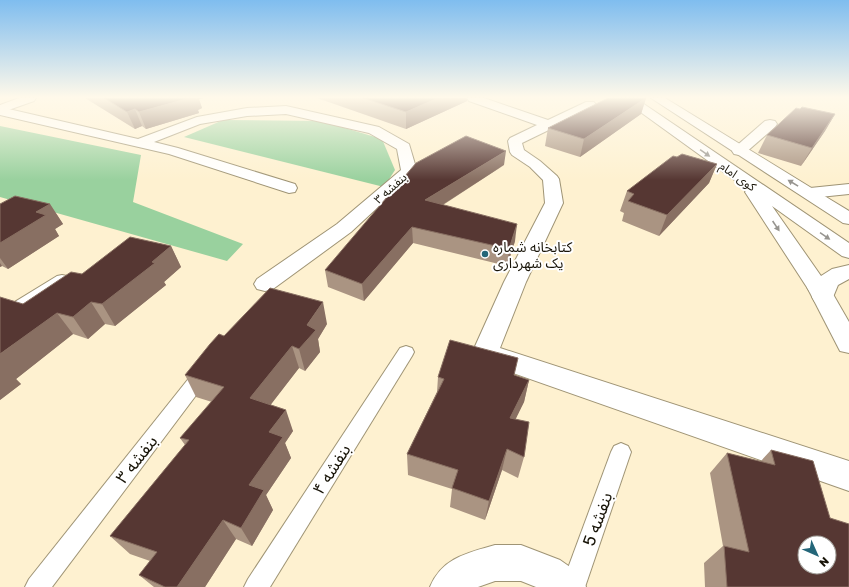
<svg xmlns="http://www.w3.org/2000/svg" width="849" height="587" viewBox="0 0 849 587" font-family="'Golos Text','Noto Sans Arabic',sans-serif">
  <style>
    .green { fill: #99d19e }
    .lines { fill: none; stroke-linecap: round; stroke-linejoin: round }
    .lane-casing { stroke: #9f9475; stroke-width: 2 }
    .street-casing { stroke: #9f9475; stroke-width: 2 }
    .secondary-casing { stroke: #9f9475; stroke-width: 2 }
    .lane { fill: #fff; fill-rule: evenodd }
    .street { fill: #fff; fill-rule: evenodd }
    .secondary { fill: #fff; fill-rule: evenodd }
    .wall { fill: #aa9482 }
    .shaded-wall { fill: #886f62 }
    .building { fill: #563733; stroke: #886f62; fill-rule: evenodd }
    .oneway { fill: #979590 }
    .poi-dot { fill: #246679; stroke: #fff; stroke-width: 1.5 }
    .labels { text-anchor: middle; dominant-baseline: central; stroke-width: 4; stroke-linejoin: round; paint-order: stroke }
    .far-street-label { font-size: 12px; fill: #181408; stroke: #fff }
    .poi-label { font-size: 14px; fill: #181408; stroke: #fff; text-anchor: start }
    .near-street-label { font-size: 17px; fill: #181408; stroke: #fff }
  </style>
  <rect width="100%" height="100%" fill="#fef1d0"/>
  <g class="green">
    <path d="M223,120l98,1 61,18 13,31 -11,17 -200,-50z"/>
    <path d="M0,126l141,29 -8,47 110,42 -16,17 -227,-64z"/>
  </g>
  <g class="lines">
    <defs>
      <g id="lane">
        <path d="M62,275l5,1 2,3 -2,3 -62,40 -5,1v-12l57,-35z"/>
        <path d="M406,346l6,2 2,4 -2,4 -142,231h-26l4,-8 152,-231z"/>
        <path d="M203,366l6,2 2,5 -2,5 -157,209h-27l4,-8 168,-211z"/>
        <path d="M621,443l7,3 3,6 -46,135h-24l50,-135 3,-6z"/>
      </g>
      <g id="street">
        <path d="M467,98h17l64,22 38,-18h8l2,3 -2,3 -72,35 2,7 16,11 17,15 2,3 4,24 -37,79 -26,66 349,113v30l-373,-131 -4,-7 32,-71 41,-79 -2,-23 -13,-13 -18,-12 -2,-3 -2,-11 2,-3 27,-13 -68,-24z"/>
        <path d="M286,106l93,21 30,17 8,27 -66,61 -78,57 -8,2 -8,-2 -3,-5 3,-5 80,-55 64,-54 -4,-21 -28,-16 -83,-19 -39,2 -47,8 -46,18 24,6 117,36 2,4 -2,4 -6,1 -120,-39 -169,-39v-8l138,32 59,-22 50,-9z"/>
        <path d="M770,120l5,1 2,3 -2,3 -31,27 -5,1 -5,-1 -2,-3 2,-3 31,-27z"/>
        <path d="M849,184v10l-39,4 -6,-1 -2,-4 2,-4 6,-1z"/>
        <path d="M818,280l8,2 23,40v31l-9,-2 -33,-64 3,-5z"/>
        <path d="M495,545h26l39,15 20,14 6,13h-50l-15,-6h-26l-17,6h-48c12,-29 37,-34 65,-42z"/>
      </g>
      <g id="secondary">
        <path d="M19,98h17l-2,3 -34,12v-8z"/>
        <path d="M621,98h14l214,145v15l-7,-2 -70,-50 49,70 11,-7 17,-4v14l-11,6 -7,17 -8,2 -8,-2 -3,-5 1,-4 -3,-1 -65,-100 2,-3z"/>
        <path d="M651,98h14l166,102 18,11v13l-6,-1z"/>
      </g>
    </defs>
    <use href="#lane" class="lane-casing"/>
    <use href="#street" class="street-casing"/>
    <use href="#secondary" class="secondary-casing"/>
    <use href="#lane" class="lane"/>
    <use href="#street" class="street"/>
    <use href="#secondary" class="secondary"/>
  </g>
  <g class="wall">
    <path d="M85,98h119l-5,1 3,9 -4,2 1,3 -53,16 -4,-3 -7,3z"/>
    <path d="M317,98h150v3l-61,28z"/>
    <path d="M646,98l-5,16 -61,43 -35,-11 3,-18z"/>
    <path d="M835,114l-10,17 -24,35 -43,-13 9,-18z"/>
    <path d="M717,164l-8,19 -50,53 -37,-15 2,-8 -4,-2 7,-20z"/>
    <path d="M504,165l-61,40 72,36 -8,25 -94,-23 -49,58 -36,-14 -3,-17z"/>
    <path d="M0,204h50l13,20 -8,5 4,7 -51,33 -6,-3 -2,1z"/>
    <path d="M171,246l10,21 -17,15 2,3 -51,41 -10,-2 -17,15 -15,-5 -57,45 5,5 -21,16 23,-96z"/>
    <path d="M327,324l-9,15 2,13 -15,19 -6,-3 -29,37 23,26 -8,12 6,15 -25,37 7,15 -21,36 -16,-7 -31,48h-51l-15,-12 11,-14 -20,-7 -20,-18 75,-91 -5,-7 32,-36 -16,-5 -11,-22z"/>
    <path d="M514,375l15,5 -5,22 -9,17 9,38 -6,21 -16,-8 -17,50 -35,-13 2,-18 -44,-14 -1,-21 30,-62 1,-15z"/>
    <path d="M771,450l78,137h-144l-1,-24 19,-17 -13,-73 17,-20 33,9z"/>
  </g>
  <g class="shaded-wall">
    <path d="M189,98h15l-5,1 3,9 -4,2 1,3 -53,16 -7,-17z"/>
    <path d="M438,98h29v3l-61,28v-17z"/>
    <path d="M646,98l-5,16 -61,43 4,-18z"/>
    <path d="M135,109l7,17 -7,3 -8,-17z"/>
    <path d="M835,114l-10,17 -24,35 11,-18z"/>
    <path d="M506,151l-2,14 -79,51v-16z"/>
    <path d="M717,164l-8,19 -50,53 8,-21z"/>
    <path d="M50,204l13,20 -8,5 4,7 -51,33 -8,-11v-15l36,-31z"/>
    <path d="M517,224l-2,17 -8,25 2,-17z"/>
    <path d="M412,227l1,16 -49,58 -2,-17z"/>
    <path d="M171,246l10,21 -17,15 2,3 -51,41 -13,-22z"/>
    <path d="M0,263l2,3 -2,1z"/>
    <path d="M91,302l14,22 -17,15 -15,-22z"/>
    <path d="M323,302l4,22 -9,15 2,13 -15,19 -6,-22 8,-24z"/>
    <path d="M57,313l16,21 -57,45 5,5 -21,16v-46z"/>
    <path d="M292,346l7,22 -40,52 -9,-22z"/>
    <path d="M529,380l-5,22 -18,37 4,-21z"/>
    <path d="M286,410l7,21 -8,12 6,15 -25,37 7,15 -21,36 -11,-18 8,-43 20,-53z"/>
    <path d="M507,449l-5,21 -17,50 4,-19z"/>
    <path d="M223,520l13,19 -31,48h-28z"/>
  </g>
  <g class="building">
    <path d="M104,98h86l-51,14 -4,-3 -8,3z"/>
    <path d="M363,98h75l-32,14z"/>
    <path d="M608,98h38l-62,41 -36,-11z"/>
    <path d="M802,107l33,7 -23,34 -45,-13 29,-27 4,1z"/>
    <path d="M466,136l40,15 -81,49 92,24 -8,25 -97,-22 -50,57 -37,-14 91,-107z"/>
    <path d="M682,154l35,10 -50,51 -39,-14 6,-7 -7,-3 46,-35 4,1z"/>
    <path d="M15,196l35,8 -14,8 10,3 -46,28v-39z"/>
    <path d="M130,237l41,9 -19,16 3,1 -53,41 -11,-2 -18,15 -16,-4 -57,41v-57l23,7 48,-32 11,2z"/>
    <path d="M270,288l53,14 -16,23 9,5 -17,19 -7,-3 -42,52 36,12 -17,22 14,5 -34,48 15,5 -23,38 -18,-8 -46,67h-12l-26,-12 18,-23 -47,-16 79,-96 -9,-2 44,-51 -39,-12 25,-31 9,-10 5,2z"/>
    <path d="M450,340l68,18 -4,17 15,5 -19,38 19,4 -5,35 -17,-8 -18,52 -37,-13 6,-18 -51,-16 37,-75 -6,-2z"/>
    <path d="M771,450l42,11 17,57 19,6v63h-122l-3,-41 25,6 -22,-99 48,12zM805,543h24v24h-24z"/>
  </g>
  <defs><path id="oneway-solid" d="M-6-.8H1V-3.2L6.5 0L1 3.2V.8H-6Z"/></defs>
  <g class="oneway">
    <use href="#oneway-solid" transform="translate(705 153) rotate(35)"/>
    <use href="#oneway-solid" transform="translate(793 183) rotate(-149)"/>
    <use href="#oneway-solid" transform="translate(776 226) rotate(56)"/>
    <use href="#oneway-solid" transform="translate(825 236) rotate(34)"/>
  </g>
  <linearGradient id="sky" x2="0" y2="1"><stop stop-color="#7fbdef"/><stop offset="0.54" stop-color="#fff9ea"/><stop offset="1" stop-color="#fff9ea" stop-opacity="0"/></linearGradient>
  <rect width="849" height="180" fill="url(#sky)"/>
  <circle class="poi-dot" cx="485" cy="254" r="4"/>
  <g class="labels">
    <g class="far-street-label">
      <text transform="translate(738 176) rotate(35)">کوی امام</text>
      <text transform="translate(390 188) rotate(-42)">بنفشه ۳</text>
    </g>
    <g class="poi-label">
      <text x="493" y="246">کتابخانه شماره<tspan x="493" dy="16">یک شهرداری</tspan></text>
    </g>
    <g class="near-street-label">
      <text transform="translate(136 459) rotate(-52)">بنفشه ۳</text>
      <text transform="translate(331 469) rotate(-58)">بنفشه ۴</text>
      <text transform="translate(597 519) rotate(-70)">بنفشه 5</text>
    </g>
  </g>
  <g transform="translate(817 555) rotate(135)"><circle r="19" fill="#ffffff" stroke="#a3a19c"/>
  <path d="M0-3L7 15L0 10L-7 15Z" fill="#246679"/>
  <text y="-6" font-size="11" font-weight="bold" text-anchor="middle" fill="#181408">N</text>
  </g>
</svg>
